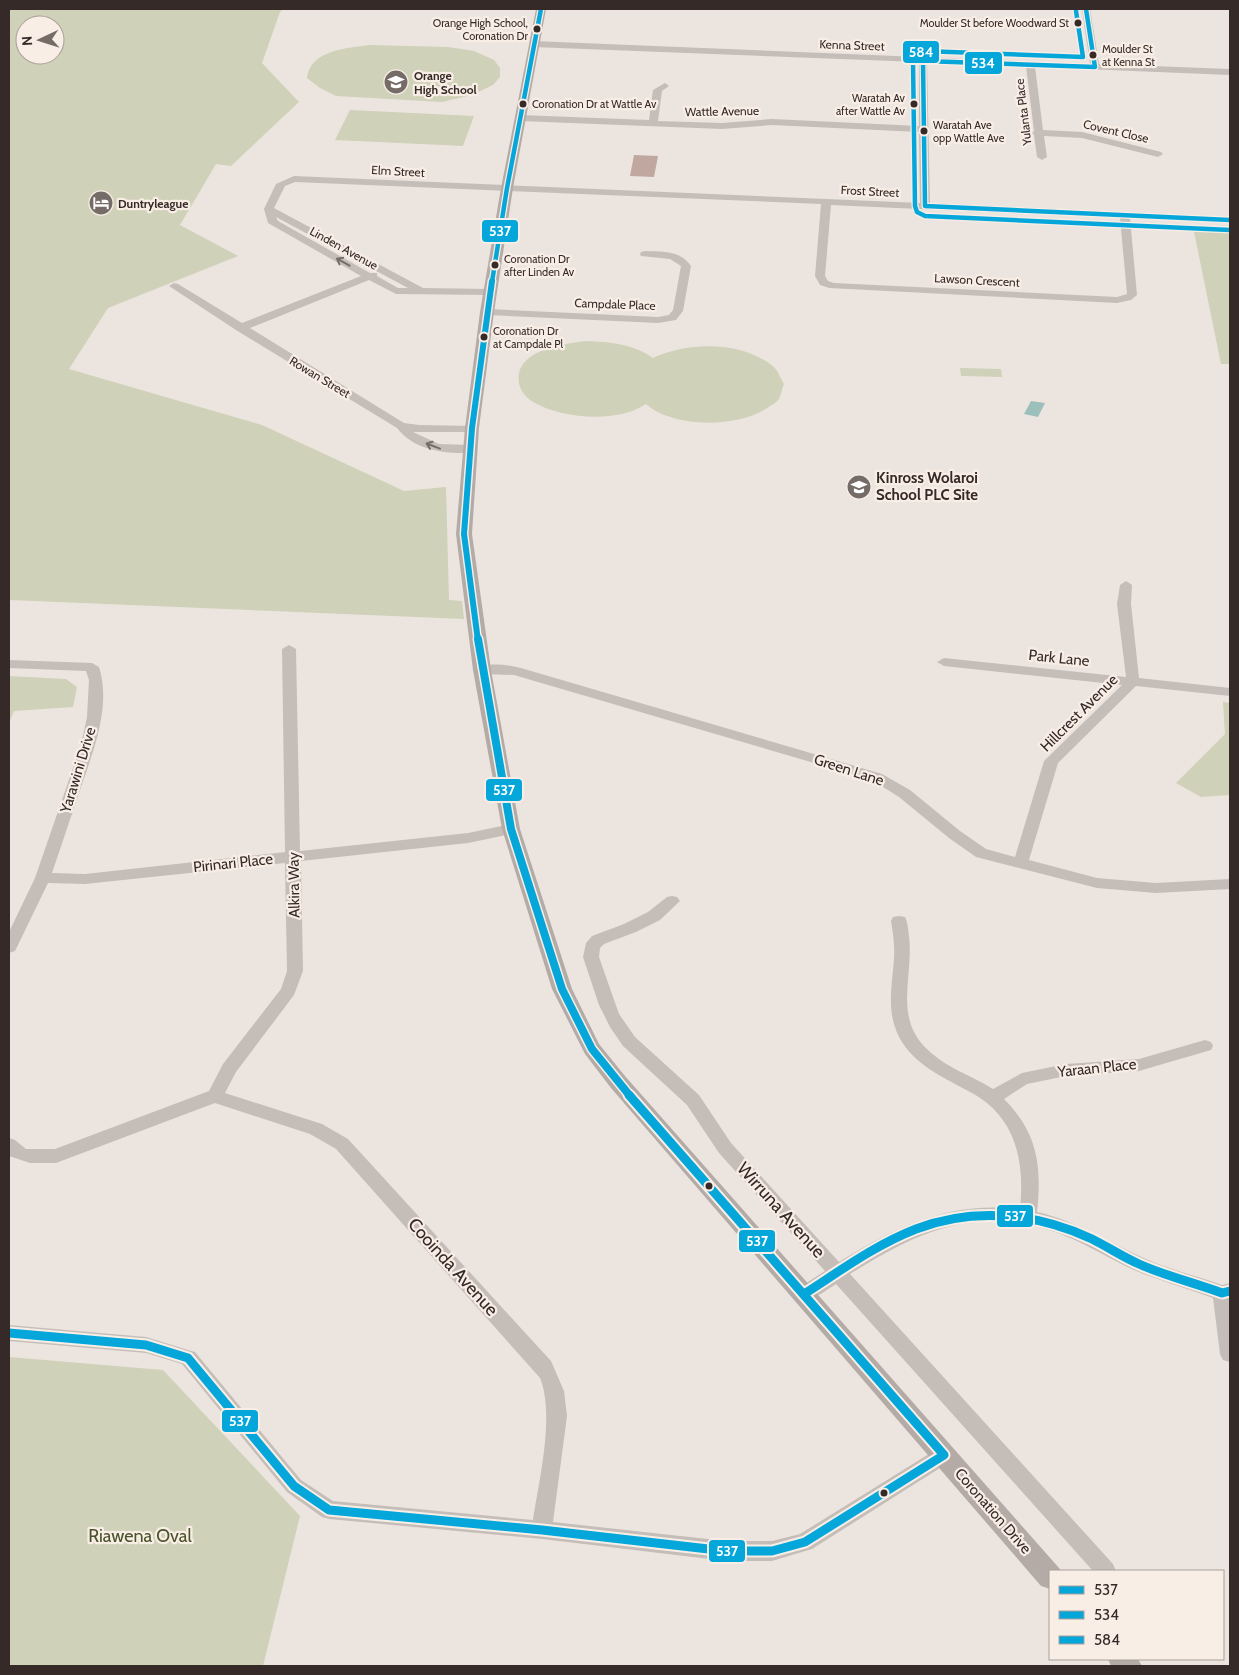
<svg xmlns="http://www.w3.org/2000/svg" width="1239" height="1675" viewBox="0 0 1239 1675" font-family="Cabin,sans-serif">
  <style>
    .green { fill: #cfd1b8; fill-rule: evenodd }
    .water { fill: #9bbfbb }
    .building { fill: #c0a7a0 }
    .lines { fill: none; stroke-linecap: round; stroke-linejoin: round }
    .minor { fill: #c5bdb8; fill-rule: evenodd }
    .major { fill: #b4aba7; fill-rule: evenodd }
    .bus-1-far3-casing { stroke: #f9eee6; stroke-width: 7 }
    .bus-1-far2-casing { stroke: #f9eee6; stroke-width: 9 }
    .bus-1-far1-casing { stroke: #f9eee6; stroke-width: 11 }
    .bus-1-casing { stroke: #f9eee6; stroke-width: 13 }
    .bus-2-casing { stroke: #f9eee6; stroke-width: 7 }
    .bus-3-casing { stroke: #f9eee6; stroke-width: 7 }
    .bus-1-far3 { stroke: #05a7db; stroke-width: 4.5 }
    .bus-1-far2 { stroke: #05a7db; stroke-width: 6 }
    .bus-1-far1 { stroke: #05a7db; stroke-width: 8 }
    .bus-1 { stroke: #05a7db; stroke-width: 9 }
    .bus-2 { stroke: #05a7db; stroke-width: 4.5 }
    .bus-3 { stroke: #05a7db; stroke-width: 4.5 }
    .oneway { stroke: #766c68 }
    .bus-dot { fill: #352a27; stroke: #f9eee6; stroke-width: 2 }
    .labels { text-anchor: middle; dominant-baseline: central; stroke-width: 4.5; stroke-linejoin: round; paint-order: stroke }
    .far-bus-label { font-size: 11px; fill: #352a27; stroke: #f9eee6; text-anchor: start }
    .far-street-label { font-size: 12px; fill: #352a27; stroke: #f9eee6 }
    .far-poi-label { font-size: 12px; font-weight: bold; fill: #352a27; stroke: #f9eee6; text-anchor: start }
    .poi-label { font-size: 15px; font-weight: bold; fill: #352a27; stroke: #f9eee6; text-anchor: start }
    .street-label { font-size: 15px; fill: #352a27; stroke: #f9eee6 }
    .near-street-label { font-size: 18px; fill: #352a27; stroke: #f9eee6 }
    .near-park-label { font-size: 18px; fill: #49542a; stroke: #f9eee6 }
    .line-badge { stroke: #f9eee6; stroke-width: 2 }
    .badge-label { font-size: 14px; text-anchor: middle; font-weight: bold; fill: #fff }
  </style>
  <rect width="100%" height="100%" fill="#ece5df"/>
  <g class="green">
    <path d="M9,9h274l-3,3 -18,51 37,39 -68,64 -15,-2 -36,61 58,31 -130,52 -39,61 193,56 142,66 42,-4 3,113 13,1 2,18 -455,-19zM25,25h30v30h-30z"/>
    <path d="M370,45l78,2 26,4 20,9 6,8v9l-7,8 -21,10 -30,7 -106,-6 -16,-8 -13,-10c3,-28 40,-30 63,-33z"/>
    <path d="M350,110l124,6 -11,30 -128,-6z"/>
    <path d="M1193,227l37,2v135h-9z"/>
    <path d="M586,341c25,1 47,3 67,17 36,-17 90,-17 121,9 4,4 7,12 10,17 -2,4 -3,11 -5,15 -2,3 -6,5 -9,7 -29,22 -96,23 -124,-2 -28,19 -83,15 -111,-1 -8,-4 -15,-12 -16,-20 -5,-33 44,-39 67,-42z"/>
    <path d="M960,368l41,1 1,8 -41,-1z"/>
    <path d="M9,676l57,3 11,8 -4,20 -59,4 -5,12z"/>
    <path d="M1223,702l7,1v92l-29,2 -25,-14 49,-49z"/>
    <path d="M9,1357l154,13 137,146 -37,150h-254z"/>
  </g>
  <path class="water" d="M1031,401l14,2 -7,14 -14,-3z"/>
  <path class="building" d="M634,155l24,1 -4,21 -24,-1z"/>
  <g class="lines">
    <g class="minor">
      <path d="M1082,9h8l9,55 131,5v6l-195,-8 8,63 39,2 79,20 2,2 -5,3 -76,-19 -38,-2 3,21 -5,3 -5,-3 -3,-22 -2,-2 2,-2 -8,-65 -99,-4 3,141 300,14v6l-100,-5 7,77 -6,5 -14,3 -288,-15 -9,-3 -5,-9 6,-72 -526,-22 -10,4 -11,22 149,80 67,1 5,3 -5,3 -94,-1 -27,-14 -119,48 154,95 15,2 57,1 2,2 -2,2 -4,2h-59l26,12 31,1 6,4c-4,4 -9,4 -14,4 -23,0 -50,-5 -65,-25l-161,-98 -67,-44 5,-3 4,1 64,39 119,-47 -93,-53 -4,-14 12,-25 18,-8 626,27 -1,-71 -147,-7 -50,4 -202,-8 -5,-3 5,-3 129,5 4,-30 12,-7 4,3 -7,5 -4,30 64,2 50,-4 147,7v-64l-386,-15 -4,-3 4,-3 557,23zM831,205l289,13 7,76 -10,3 -283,-14 -6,-2 -3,-5zM276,217l132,71h-10l-21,-12v-3h-7l-92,-52z"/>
      <path d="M645,251c18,1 35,-1 46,15l-8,45 -7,9 -18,3 -171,-8 -5,-3 5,-3 171,8 11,-2 4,-5 8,-44 -11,-7 -29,-3 -1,-2 1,-2z"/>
      <path d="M1126,581l6,4 -1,19 8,74 91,10v8l-94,-10 -78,77 -29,97 68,18 59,5 74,-4v10l-74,4 -59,-5 -121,-31 -27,-19 -50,-41 -27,-17 -358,-105 -32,-1 -7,-4c8,-9 35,-5 46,-2l361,106 28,16 50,41 26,18 29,8 29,-96 78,-76 -178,-19 -7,-4 7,-4 182,19 -9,-73 3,-19z"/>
      <path d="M289,645l7,4 4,202 168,-18 43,-9 5,1 2,4 -2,4 -48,10 -167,18 2,110 -9,24 -58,77 -11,21 97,31 26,15 203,222 13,30 3,25 -14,106 173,19h46l28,-7 137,-85 7,-3 7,3 3,6 -3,6 -139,88 -40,12h-46l-184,-22 -213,-20 -7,-2 -35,-25 -105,-128 -36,-11 -137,-12v-16l137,12 42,13 7,2 106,128 32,21 200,19c6,-40 22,-105 7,-142l-204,-229 -26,-15 -95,-31 -159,60h-26l-21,-7v-18l6,2 11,9h29l154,-58 14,-27 58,-75 6,-18 -2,-108 -200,21 -37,-1 -31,64 -2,4 -6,2v-21l26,-54 46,-133 6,-28 2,-37 -3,-9 -77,-3v-8l83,3 7,4c13,41 -7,87 -20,126 -9,27 -18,53 -27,80l33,1 200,-22 -3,-203z"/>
      <path d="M672,896l5,1 3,4 -20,19 -24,12 -32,12 -4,4 -1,9 20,57 16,23 64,58 32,48 108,119c58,-36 111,-61 181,-53 5,-48 -4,-93 -50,-117 -27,-15 -56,-27 -71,-55 -13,-27 -7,-50 -5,-78 1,-13 -1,-25 -3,-38l2,-4 6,-1 6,1c3,6 3,12 4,19 5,40 -16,81 18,113 19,19 44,26 66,40l29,-16 44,-9 73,-5 66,-19 6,2 2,4 -2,4 -72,21 -73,5 -39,8 -23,15c34,34 38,68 33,113 40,9 73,31 109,47 25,11 51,17 76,26l8,-2v79l-7,-2 -3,-6 -7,-56c-26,-10 -53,-17 -79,-28 -26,-12 -49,-27 -76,-37 -81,-29 -140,-2 -208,41l263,290 3,7h-23l-257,-287c-12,7 -25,20 -39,15l-2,-5 2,-5 28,-18 -106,-118 -32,-48 -64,-59 -13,-19 -11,-22 -16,-48 3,-14 6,-7 32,-12 24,-12 19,-15z"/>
    </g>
    <g class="major">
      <path d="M536,9h10l-33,179 -19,124 -15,116 -7,106 19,136 29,159 52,160 27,55 26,32 434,492 2,3h-11v18l-9,-3 -430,-498 -26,-34 -33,-65 -50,-160 -29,-159 -17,-136 9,-106 15,-116 21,-124z"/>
      <path d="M1108,1659h30l4,7h-31z"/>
    </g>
    <defs>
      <path id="bus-1-far3" d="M492,282l15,-94 34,-179"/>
      <path id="bus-1-far2" d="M478,641l-14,-107 8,-106 20,-147"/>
      <path id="bus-1-far1" d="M478,639l33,190 51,160 30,60 38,47"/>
      <g id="bus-1">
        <path d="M804,1294c36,-23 71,-49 112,-65 57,-22 121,-16 176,10 16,8 31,18 47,25 27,12 56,19 83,29l8,-2"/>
        <path d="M9,1333l137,12 42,13 106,128 35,24 213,20 184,21h46l33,-9 139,-87 -315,-360"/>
      </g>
      <path id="bus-2" d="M1086,9l9,58 -172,-6 2,145 305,14"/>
      <path id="bus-3" d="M1076,11l7,46 -160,-6 -8,4 -2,6 2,145 2,6 8,4 305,14"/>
    </defs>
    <use href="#bus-1-far3" class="bus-1-far3-casing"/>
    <use href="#bus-1-far2" class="bus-1-far2-casing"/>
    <use href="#bus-1-far1" class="bus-1-far1-casing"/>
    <use href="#bus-1" class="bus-1-casing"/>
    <use href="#bus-2" class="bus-2-casing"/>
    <use href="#bus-3" class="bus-3-casing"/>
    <use href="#bus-1-far3" class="bus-1-far3"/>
    <use href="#bus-1-far2" class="bus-1-far2"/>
    <use href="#bus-1-far1" class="bus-1-far1"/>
    <use href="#bus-1" class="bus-1"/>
    <use href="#bus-2" class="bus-2"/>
    <use href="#bus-3" class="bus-3"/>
  </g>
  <defs><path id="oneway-shaft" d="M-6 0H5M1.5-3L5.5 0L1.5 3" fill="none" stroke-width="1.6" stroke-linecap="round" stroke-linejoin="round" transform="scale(1.25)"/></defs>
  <g class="oneway">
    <use href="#oneway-shaft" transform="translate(343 262) rotate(-151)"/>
    <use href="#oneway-shaft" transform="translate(433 446) rotate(-159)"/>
  </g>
  <defs>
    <symbol id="school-disc" viewBox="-11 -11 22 22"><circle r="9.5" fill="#756b67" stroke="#f9eee6"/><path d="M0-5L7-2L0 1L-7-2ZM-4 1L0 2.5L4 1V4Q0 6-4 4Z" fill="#fff"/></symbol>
    <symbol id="hotel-disc" viewBox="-11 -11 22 22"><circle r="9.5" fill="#756b67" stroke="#f9eee6"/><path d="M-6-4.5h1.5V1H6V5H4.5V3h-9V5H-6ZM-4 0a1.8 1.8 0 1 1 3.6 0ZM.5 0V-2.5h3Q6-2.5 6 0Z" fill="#fff"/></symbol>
  </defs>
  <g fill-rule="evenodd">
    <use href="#school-disc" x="382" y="68" width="28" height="28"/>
    <use href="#hotel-disc" x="87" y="189" width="28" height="28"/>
    <use href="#school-disc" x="845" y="473" width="28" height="28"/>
  </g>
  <g class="bus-dot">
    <circle cx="1078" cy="23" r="4.5"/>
    <circle cx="537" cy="29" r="4.5"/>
    <circle cx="1093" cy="55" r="4.5"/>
    <circle cx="523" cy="104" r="4.5"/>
    <circle cx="914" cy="104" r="4.5"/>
    <circle cx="924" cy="131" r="4.5"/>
    <circle cx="495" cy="265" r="4.5"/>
    <circle cx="484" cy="337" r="4.5"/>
    <circle cx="709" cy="1186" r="4.5"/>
    <circle cx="884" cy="1493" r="4.5"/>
  </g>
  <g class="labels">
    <g class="far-bus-label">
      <text x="528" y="23" text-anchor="end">Orange High School,<tspan x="528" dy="13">Coronation Dr</tspan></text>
      <text x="1069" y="23" text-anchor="end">Moulder St before Woodward St</text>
      <text x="1102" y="49">Moulder St<tspan x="1102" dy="13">at Kenna St</tspan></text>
      <text x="905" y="98" text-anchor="end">Waratah Av<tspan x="905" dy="13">after Wattle Av</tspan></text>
      <text x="532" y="104">Coronation Dr at Wattle Av</text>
      <text x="933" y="125">Waratah Ave<tspan x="933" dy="13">opp Wattle Ave</tspan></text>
      <text x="504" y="259">Coronation Dr<tspan x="504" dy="13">after Linden Av</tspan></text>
      <text x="493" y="331">Coronation Dr<tspan x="493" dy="13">at Campdale Pl</tspan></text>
    </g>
    <g class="far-street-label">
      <text transform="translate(852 45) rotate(2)">Kenna Street</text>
      <text transform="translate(722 111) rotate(-1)">Wattle Avenue</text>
      <text transform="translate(1023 112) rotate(-97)">Yulanta Place</text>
      <text transform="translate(1116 131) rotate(13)">Covent Close</text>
      <text transform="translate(398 171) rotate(3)">Elm Street</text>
      <text transform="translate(870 191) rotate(3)">Frost Street</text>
      <text transform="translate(344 248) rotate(29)">Linden Avenue</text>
      <text transform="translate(977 280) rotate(3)">Lawson Crescent</text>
      <text transform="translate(615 304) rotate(2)">Campdale Place</text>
      <text transform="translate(320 377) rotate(31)">Rowan Street</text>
    </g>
    <g class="far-poi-label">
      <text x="414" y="75">Orange<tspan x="414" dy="14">High School</tspan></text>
      <text x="118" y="203">Duntryleague</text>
    </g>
    <g class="poi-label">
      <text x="876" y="478">Kinross Wolaroi<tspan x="876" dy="17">School PLC Site</tspan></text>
    </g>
    <g class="street-label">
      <text transform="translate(1059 658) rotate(6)">Park Lane</text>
      <text transform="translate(1079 713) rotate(-45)">Hillcrest Avenue</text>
      <text transform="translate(78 770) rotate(-73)">Yarawini Drive</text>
      <text transform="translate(849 770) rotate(18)">Green Lane</text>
      <text transform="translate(233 863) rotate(-6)">Pirinari Place</text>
      <text transform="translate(294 885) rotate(-91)">Alkira Way</text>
      <text transform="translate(1097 1068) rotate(-6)">Yaraan Place</text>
      <text transform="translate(993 1511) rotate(49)">Coronation Drive</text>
    </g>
    <g class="near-street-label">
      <text transform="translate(781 1210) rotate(48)">Wirruna Avenue</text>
      <text transform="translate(453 1267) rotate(48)">Cooinda Avenue</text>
    </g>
    <g class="near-park-label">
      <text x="140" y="1536">Riawena Oval</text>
    </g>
  </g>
  <g class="line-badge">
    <rect x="902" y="40" width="38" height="24" rx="5" fill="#05a7db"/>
    <rect x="964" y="51" width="39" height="24" rx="5" fill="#05a7db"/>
    <rect x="481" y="219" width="38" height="24" rx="5" fill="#05a7db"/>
    <rect x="485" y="778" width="38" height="24" rx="5" fill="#05a7db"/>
    <rect x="996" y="1204" width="38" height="24" rx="5" fill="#05a7db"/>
    <rect x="738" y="1229" width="38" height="24" rx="5" fill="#05a7db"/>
    <rect x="221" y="1409" width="38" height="24" rx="5" fill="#05a7db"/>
    <rect x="708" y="1539" width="38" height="24" rx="5" fill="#05a7db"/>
  </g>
  <g class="badge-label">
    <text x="921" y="57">584</text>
    <text x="983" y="68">534</text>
    <text x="500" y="236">537</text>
    <text x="504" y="795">537</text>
    <text x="1015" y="1221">537</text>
    <text x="757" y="1246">537</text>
    <text x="240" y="1426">537</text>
    <text x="727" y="1556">537</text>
  </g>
  <rect width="1239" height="1675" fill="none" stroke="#352a27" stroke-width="20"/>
  <rect x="1049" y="1570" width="175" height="90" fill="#f9eee6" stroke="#aba09a"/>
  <rect x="1059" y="1586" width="25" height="8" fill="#05a7db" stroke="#aba09a"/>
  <text x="1094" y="1595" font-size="15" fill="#352a27">537</text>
  <rect x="1059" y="1611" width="25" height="8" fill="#05a7db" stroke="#aba09a"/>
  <text x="1094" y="1620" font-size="15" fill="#352a27">534</text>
  <rect x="1059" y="1636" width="25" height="8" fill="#05a7db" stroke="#aba09a"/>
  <text x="1094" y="1645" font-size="15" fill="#352a27">584</text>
  <g transform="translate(40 40) rotate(266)"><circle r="24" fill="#f9eee6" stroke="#aba09a"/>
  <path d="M0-4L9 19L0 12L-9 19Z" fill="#756b67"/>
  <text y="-8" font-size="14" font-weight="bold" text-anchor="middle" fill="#352a27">N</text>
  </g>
</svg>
